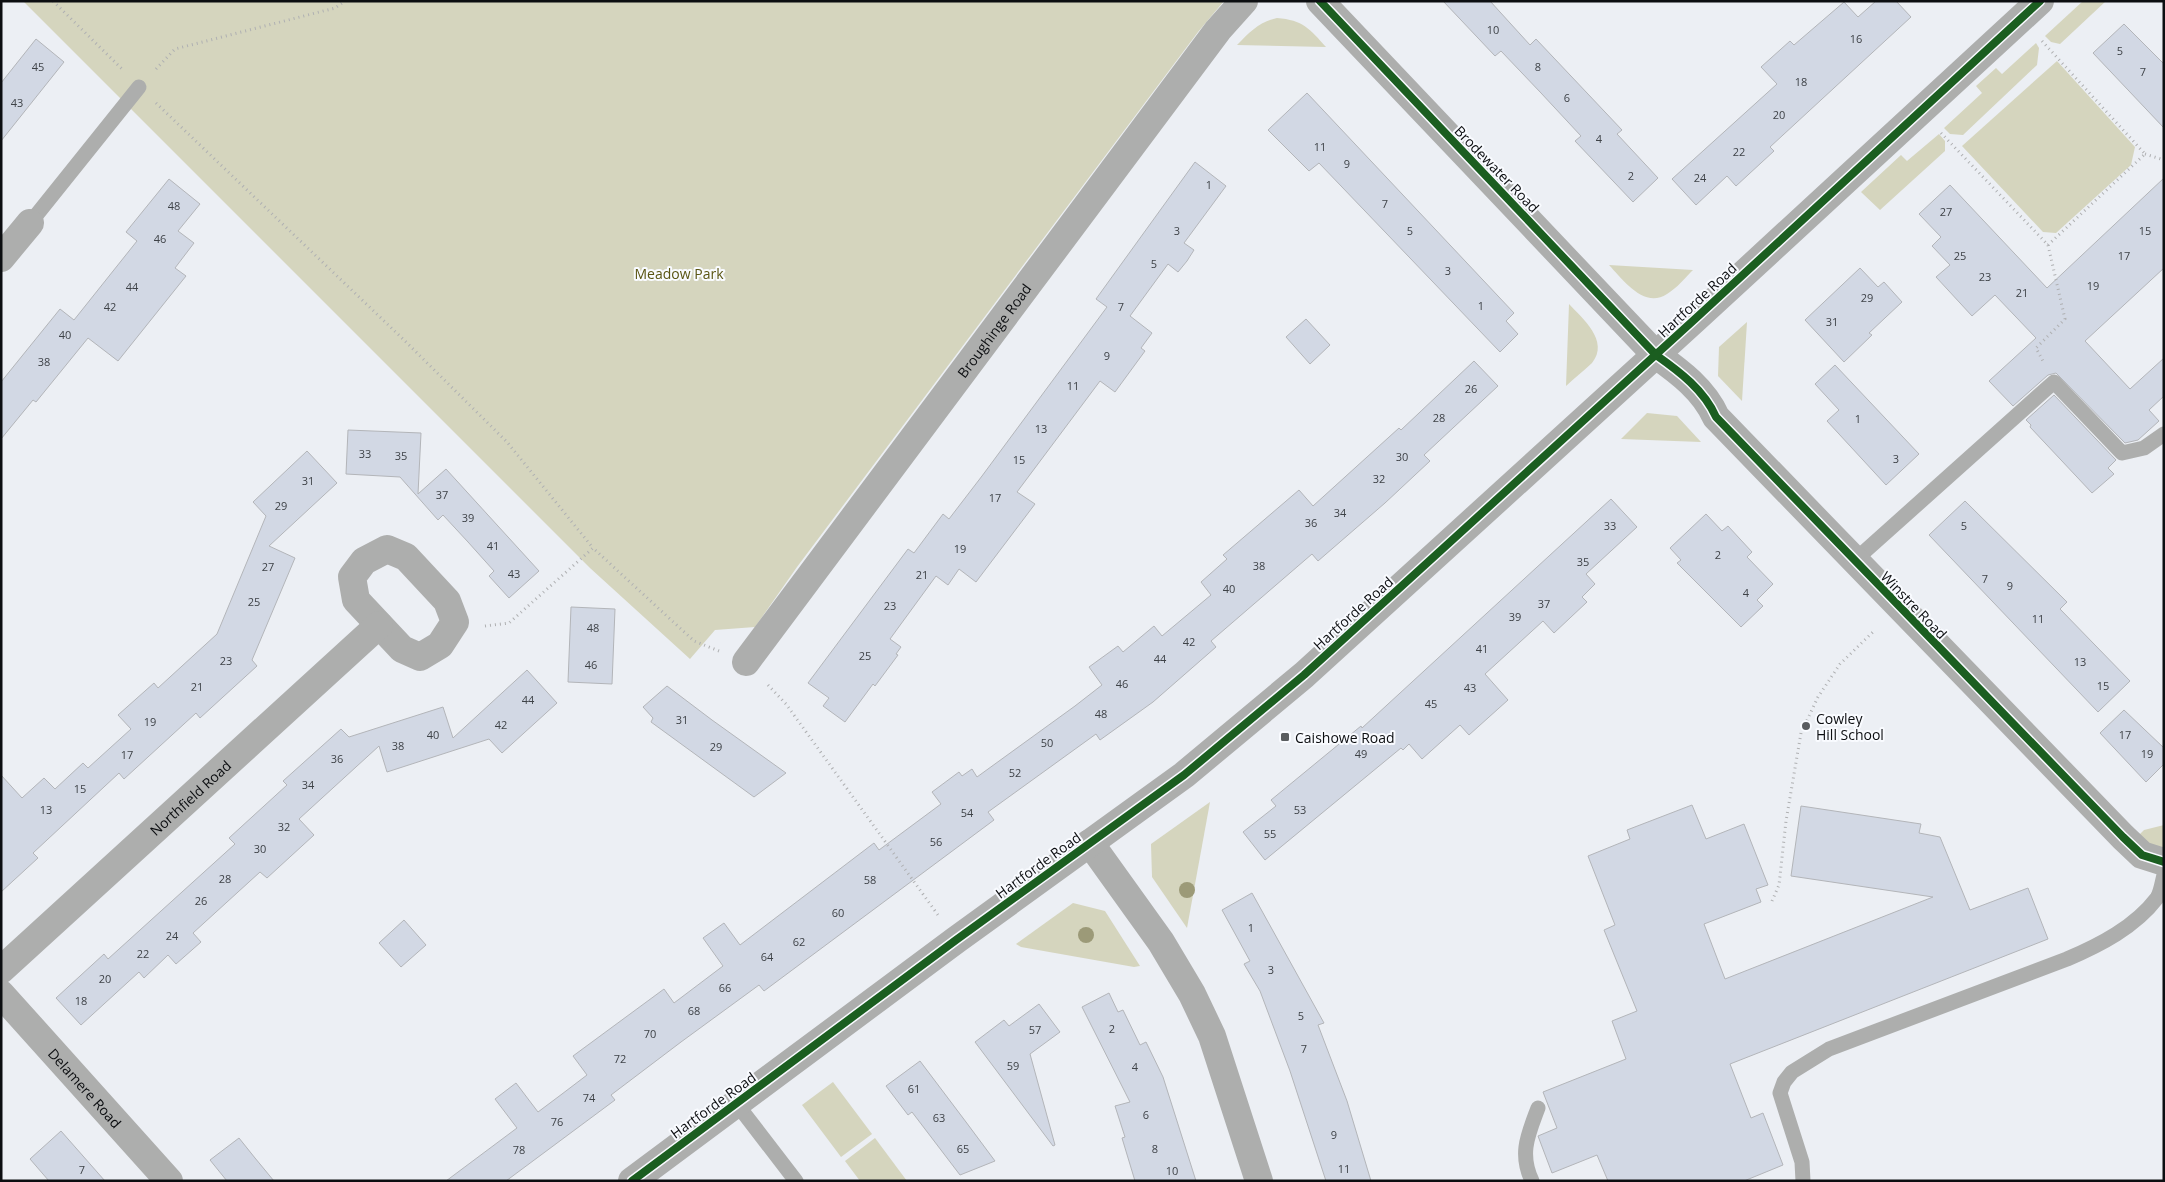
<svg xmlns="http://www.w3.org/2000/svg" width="2165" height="1182" viewBox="0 0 2165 1182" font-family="'Open Sans',sans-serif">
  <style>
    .green { fill: #d5d5be }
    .building { fill: #d2d8e4; stroke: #b3b5b9 }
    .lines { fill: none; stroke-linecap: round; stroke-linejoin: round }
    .path { stroke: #afb0b2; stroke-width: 3; stroke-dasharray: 1 4; stroke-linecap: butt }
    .lane { stroke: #adaead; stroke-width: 15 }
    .street { stroke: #adaead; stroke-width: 28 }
    .cycleway-casing { stroke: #f9fbff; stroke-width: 11 }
    .cycleway { stroke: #1b5e20; stroke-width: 8 }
    .tree { fill: #9c9a78 }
    .poi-dot { fill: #5a5d60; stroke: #f9fbff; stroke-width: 2 }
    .labels { text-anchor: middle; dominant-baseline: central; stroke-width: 4; stroke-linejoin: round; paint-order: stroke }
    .number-label { font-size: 11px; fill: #3e4247 }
    .street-label { font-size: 14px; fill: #0c0e11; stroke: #f9fbff }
    .park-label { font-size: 14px; fill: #5a5513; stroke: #f9fbff }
    .poi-label { font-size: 14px; fill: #0c0e11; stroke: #f9fbff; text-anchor: start }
  </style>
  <rect width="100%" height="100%" fill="#eceff4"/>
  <g class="green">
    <path d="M23,1h1201l-26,31 -401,535 -42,60 -40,3 -25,29 -100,-91z"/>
    <path d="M2083,1h23l-46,43 -9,-2 -6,-6z"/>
    <path d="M1277,18c26,2 33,11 49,29l-89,-2c13,-13 22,-23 40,-27z"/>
    <path d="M2036,43l3,5 -2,17 -74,70 -13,-1 -6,-6 38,-35 -6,-7 20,-18 6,6z"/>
    <path d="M2057,61l78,86 -4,18 -75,68 -13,-1 -81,-86z"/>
    <path d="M1939,134l6,7v10l-65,59 -19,-18 40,-37 6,6z"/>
    <path d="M1609,265l84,5c-8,8 -16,18 -26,24 -23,15 -44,-14 -58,-29z"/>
    <path d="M1569,304c13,14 41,37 23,59 -8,8 -18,15 -26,23z"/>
    <path d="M1747,322l-5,79 -24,-25 1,-29z"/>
    <path d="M1647,413l30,3 24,26 -80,-3z"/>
    <path d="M1210,802l-23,126 -35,-51 -1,-33z"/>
    <path d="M2164,825v24l-16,-5 -9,-9 5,-5z"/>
    <path d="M1073,903l32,8 35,55 -6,1 -113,-20 -5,-3z"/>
    <path d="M833,1082l39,52 -31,23 -39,-52z"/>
    <path d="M875,1138l32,43h-47l-15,-20z"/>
  </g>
  <g class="building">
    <path d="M1443,1h47l40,44 6,-6 86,91 -5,4 41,44 -25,24 -58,-61 6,-5 -40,-43 -40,-42 -6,5z"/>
    <path d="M1876,1h20l15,16 -141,130 4,4 -38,35 -9,-10 -31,29 -24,-26 105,-95 -16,-17 29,-26 4,4 50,-43 14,15z"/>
    <path d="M2124,24l40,40v64l-71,-75z"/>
    <path d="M36,39l28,23 -63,79v-58z"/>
    <path d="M1307,93l207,220 -8,8 12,13 -18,18 -181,-189 -10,8 -41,-41z"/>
    <path d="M1195,162l31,24 -42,57 10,7 -7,11 -9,11 -10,-8 -38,52 22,17 -11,15 4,3 -30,41 -15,-11 -83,111 18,12 -59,78 -17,-13 -11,16 -12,-9 -46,63 11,8 -5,7 2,1 -23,31 -2,-2 -28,38 -22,-16 6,-8 -21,-15 100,-134 6,4 29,-39 6,5 33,-43 125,-169 -11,-8z"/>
    <path d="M2164,178v90l-79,73 45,48 34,-31v38l-15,14 10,11 -21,19 -13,3 -69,-70 -8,2 -35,31 -24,-25 47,-43 -41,-43 -23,21 -36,-39 14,-12 -18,-19 9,-9 -22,-23 31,-29 97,103z"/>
    <path d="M169,179l31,25 -22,27 16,12 -19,25 11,8 -68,85 -30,-23 -52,64 -3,-2 -32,39v-57l59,-73 14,11 63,-79 -11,-9z"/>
    <path d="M1860,268l18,19 6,-5 18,20 -33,31 3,2 -28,27 -39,-42z"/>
    <path d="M1306,319l24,26 -20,19 -24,-27z"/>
    <path d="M1474,361l24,25 -74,69 6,6 -45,42 -67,58 -6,-7 -101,87 5,6 -63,55 -53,38 -4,-6 -108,78 6,8 -230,171 -5,-6 -78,57 -70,53 4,5 -109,81h-60l71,-53 -22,-29 21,-16 22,29 24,-18 25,-19 -14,-19 91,-67 10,14 49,-37 -20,-28 21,-15 16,22 134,-102 5,7 62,-46 -9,-12 27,-20 3,4 10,-7 5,8 98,-71 27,-21 -13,-18 29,-21 5,6 31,-26 8,10 49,-41 -10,-13 26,-23 -4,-4 76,-65 14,16 86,-78 2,2z"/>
    <path d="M1835,365l84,89 -33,31 -59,-64 12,-11 -24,-26z"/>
    <path d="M2054,395l62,65 -8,8 6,6 -22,19 -62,-66 1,-2 -5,-5z"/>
    <path d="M348,430l73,3 -3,61 28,-25 93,102 -30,27 -20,-22 5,-5 -26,-29 -25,-27 -5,5 -38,-43 -54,-3z"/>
    <path d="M307,451l30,32 -68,63 26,12 -43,102 5,6 -57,52 -4,-5 -72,66 -5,-6 -86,80 5,5 -37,34v-117l21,23 22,-20 11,11 28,-26 5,5 43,-39 -13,-14 36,-32 4,5 59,-54 49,-118 -13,-14z"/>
    <path d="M1611,499l26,28 -51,47 9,10 -13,13 5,5 -33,31 -11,-12 -58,53 23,26 -39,35 -9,-10 -38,34 -13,-15 -6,6 -2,-2 -136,112 -22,-28 33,-26 -5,-6 90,-74 1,2z"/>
    <path d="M1965,501l102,101 -7,7 70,72 -32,31 -169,-177z"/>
    <path d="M1706,514l16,17 6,-5 24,26 -5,5 26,27 -16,16 6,6 -22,21 -64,-64 4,-3 -11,-12z"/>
    <path d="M571,607l44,2 -3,75 -44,-2z"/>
    <path d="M527,670l30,33 -55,50 -13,-14 -102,33 -8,-26 -80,73 15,16 -47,43 -7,-6 -67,61 8,9 -25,22 -8,-9 -24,23 -5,-6 -58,53 -25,-27 48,-44 4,5 127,-115 -6,-6 58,-53 -4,-4 58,-52 8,8 94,-30 10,31z"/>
    <path d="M667,686l45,34 74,53 -32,24 -103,-75 2,-4 -10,-11z"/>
    <path d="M2124,710l40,38v16l-18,18 -46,-49z"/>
    <path d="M1692,805l14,34 38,-15 24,61 -12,4 5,13 -57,22 21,55 208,-82 -142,-21 10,-70 120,18 -2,9 21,4 30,73 58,-22 20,51 -318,125 21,54 12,-5 20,52 -39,16h-136l-11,-26 -45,18 -14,-37 19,-8 -14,-36 83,-33 -14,-38 25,-10 -33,-81 11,-5 -27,-69 42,-17 -3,-9z"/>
    <path d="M1252,893l72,130 -6,2 29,76 24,80h-45l-36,-110 -30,-80 -16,-27 6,-3 -28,-51z"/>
    <path d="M404,920l22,25 -25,22 -22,-24z"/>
    <path d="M1109,993l9,19 5,-2 17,35 6,-3 17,35 33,104h-61l-13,-43 3,-1 -10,-31 15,-4 -48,-95z"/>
    <path d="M1039,1004l21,28 -30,22 25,91 -2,1 -78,-104 29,-22 5,6z"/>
    <path d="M920,1061l46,61 29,39 -35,14 -48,-63 -4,3 -22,-29z"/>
    <path d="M61,1131l44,50h-56l-19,-22z"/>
    <path d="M239,1138l16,20 19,23h-47l-17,-21z"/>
  </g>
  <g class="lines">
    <g class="path">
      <path d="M53,1l69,68"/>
      <path d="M2042,41l103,113 -97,91"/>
      <path d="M156,69l19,-20 160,-41 10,-7"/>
      <path d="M156,103l248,237 103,102 86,106"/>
      <path d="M1941,133l107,112 17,74 -29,29 7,13"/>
      <path d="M2145,154l19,6"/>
      <path d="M485,626l24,-3 84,-75 101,93 25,10"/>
      <path d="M768,685l18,19 152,211"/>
      <path d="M1772,901l7,-16 7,-64 15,-88 17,-36 22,-33 35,-34"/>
    </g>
    <g class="lane">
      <path d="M30,223l109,-136"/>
      <path d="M1854,561l200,-179 68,71 22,-5 20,-14"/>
      <path d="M736,1103l60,78"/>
      <path d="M1532,1181c-13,-28 -4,-46 6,-73"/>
      <path d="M1803,1181l-1,-19 -22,-69 4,-11 8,-10 37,-23 238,-90c33,-14 68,-32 90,-61 4,-6 5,-16 7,-23"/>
    </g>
    <g class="street">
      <path d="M1320,1l336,354c24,17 48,35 60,62l407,420 19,18 22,7"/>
      <path d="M1,258l29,-35"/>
      <path d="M387,549l19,8 41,44 8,21 -15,23 -20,12 -18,-8 -46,-49 -4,-23 12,-16z"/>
      <path id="s1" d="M746,662l472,-632 26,-29"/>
      <path d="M1090,843l71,99 31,52 20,42 47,145"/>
      <path id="s2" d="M1,970l378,-345"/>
      <path id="s3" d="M1,994l168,187"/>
      <path d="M632,1181l324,-241 228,-165 120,-100 391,-356 345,-318"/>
    </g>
    <defs>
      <g id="cycleway">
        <path d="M1320,1l336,354c24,17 48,35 60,62l407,420 19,18 22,7"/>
        <path d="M632,1181l324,-241 228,-165 120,-100 391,-356 345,-318"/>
      </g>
    </defs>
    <use href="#cycleway" class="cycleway-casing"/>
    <use href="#cycleway" class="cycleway"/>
  </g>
  <g class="tree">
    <circle cx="1187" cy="890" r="8"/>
    <circle cx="1086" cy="935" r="8"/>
  </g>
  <g class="poi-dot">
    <circle cx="1806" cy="726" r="5"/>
    <rect x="1280" y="732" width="10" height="10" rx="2.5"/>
  </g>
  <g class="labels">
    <g class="number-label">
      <text x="1493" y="29">10</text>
      <text x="1856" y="38">16</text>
      <text x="2120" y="50">5</text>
      <text x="38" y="66">45</text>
      <text x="1538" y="66">8</text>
      <text x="2143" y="71">7</text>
      <text x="1801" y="81">18</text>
      <text x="1567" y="97">6</text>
      <text x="17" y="102">43</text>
      <text x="1779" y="114">20</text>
      <text x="1599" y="138">4</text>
      <text x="1320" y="146">11</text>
      <text x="1739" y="151">22</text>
      <text x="1347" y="163">9</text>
      <text x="1631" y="175">2</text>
      <text x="1700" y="177">24</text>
      <text x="1209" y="184">1</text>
      <text x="1385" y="203">7</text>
      <text x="174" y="205">48</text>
      <text x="1946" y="211">27</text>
      <text x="1177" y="230">3</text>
      <text x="1410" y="230">5</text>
      <text x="2145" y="230">15</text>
      <text x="160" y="238">46</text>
      <text x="1960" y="255">25</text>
      <text x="2124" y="255">17</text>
      <text x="1154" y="263">5</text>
      <text x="1448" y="270">3</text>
      <text x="1985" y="276">23</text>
      <text x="2093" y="285">19</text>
      <text x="132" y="286">44</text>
      <text x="2022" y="292">21</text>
      <text x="1867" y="297">29</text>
      <text x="1481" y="305">1</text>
      <text x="110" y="306">42</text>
      <text x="1121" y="306">7</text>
      <text x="1832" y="321">31</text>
      <text x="65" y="334">40</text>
      <text x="1107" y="355">9</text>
      <text x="44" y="361">38</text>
      <text x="1073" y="385">11</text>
      <text x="1471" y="388">26</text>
      <text x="1439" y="417">28</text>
      <text x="1858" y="418">1</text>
      <text x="1041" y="428">13</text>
      <text x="365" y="453">33</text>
      <text x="401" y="455">35</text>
      <text x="1402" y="456">30</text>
      <text x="1896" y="458">3</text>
      <text x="1019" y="459">15</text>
      <text x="1379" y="478">32</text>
      <text x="308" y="480">31</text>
      <text x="442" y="494">37</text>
      <text x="995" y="497">17</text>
      <text x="281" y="505">29</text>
      <text x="1340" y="512">34</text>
      <text x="468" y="517">39</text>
      <text x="1311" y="522">36</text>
      <text x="1610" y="525">33</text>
      <text x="1964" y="525">5</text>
      <text x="493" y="545">41</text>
      <text x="960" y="548">19</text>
      <text x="1718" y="554">2</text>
      <text x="1583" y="561">35</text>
      <text x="1259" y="565">38</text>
      <text x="268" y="566">27</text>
      <text x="514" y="573">43</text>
      <text x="922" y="574">21</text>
      <text x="1985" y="578">7</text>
      <text x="2010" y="585">9</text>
      <text x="1229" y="588">40</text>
      <text x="1746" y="592">4</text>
      <text x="254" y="601">25</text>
      <text x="1544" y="603">37</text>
      <text x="890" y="605">23</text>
      <text x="1515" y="616">39</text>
      <text x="2038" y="618">11</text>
      <text x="593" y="627">48</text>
      <text x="1189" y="641">42</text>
      <text x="1482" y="648">41</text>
      <text x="865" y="655">25</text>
      <text x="1160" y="658">44</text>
      <text x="226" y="660">23</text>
      <text x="2080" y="661">13</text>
      <text x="591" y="664">46</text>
      <text x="1122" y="683">46</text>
      <text x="2103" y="685">15</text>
      <text x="197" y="686">21</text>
      <text x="1470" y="687">43</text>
      <text x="528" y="699">44</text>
      <text x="1431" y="703">45</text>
      <text x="1101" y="713">48</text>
      <text x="682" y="719">31</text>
      <text x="150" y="721">19</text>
      <text x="501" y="724">42</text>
      <text x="433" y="734">40</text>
      <text x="2125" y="734">17</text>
      <text x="1047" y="742">50</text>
      <text x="398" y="745">38</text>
      <text x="716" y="746">29</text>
      <text x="1361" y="753">49</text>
      <text x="2147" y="753">19</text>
      <text x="127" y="754">17</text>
      <text x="337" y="758">36</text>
      <text x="1015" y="772">52</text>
      <text x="308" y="784">34</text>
      <text x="80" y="788">15</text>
      <text x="46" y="809">13</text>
      <text x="1300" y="809">53</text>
      <text x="967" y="812">54</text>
      <text x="284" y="826">32</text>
      <text x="1270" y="833">55</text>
      <text x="936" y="841">56</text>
      <text x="260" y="848">30</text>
      <text x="225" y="878">28</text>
      <text x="870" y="879">58</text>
      <text x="201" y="900">26</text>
      <text x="838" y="912">60</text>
      <text x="1251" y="927">1</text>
      <text x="172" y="935">24</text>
      <text x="799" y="941">62</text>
      <text x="143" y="953">22</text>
      <text x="767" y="956">64</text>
      <text x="1271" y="969">3</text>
      <text x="105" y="978">20</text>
      <text x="725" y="987">66</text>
      <text x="81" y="1000">18</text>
      <text x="694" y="1010">68</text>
      <text x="1301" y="1015">5</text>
      <text x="1112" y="1028">2</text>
      <text x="1035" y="1029">57</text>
      <text x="650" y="1033">70</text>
      <text x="1304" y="1048">7</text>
      <text x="620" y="1058">72</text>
      <text x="1013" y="1065">59</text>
      <text x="1135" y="1066">4</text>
      <text x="914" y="1088">61</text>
      <text x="589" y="1097">74</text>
      <text x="1146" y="1114">6</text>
      <text x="939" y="1117">63</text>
      <text x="557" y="1121">76</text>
      <text x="1334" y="1134">9</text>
      <text x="963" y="1148">65</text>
      <text x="1155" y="1148">8</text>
      <text x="519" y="1149">78</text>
      <text x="1344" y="1168">11</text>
      <text x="82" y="1169">7</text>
      <text x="1172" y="1170">10</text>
    </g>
    <g class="street-label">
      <text transform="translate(1497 169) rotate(46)">Brodewater Road</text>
      <text transform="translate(1697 300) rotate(-43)">Hartforde Road</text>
      <text stroke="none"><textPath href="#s1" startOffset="414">Broughinge Road</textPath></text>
      <text transform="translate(1914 605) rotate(46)">Winstre Road</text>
      <text transform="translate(1353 613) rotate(-42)">Hartforde Road</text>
      <text stroke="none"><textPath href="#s2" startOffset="256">Northfield Road</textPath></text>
      <text transform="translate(1038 865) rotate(-36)">Hartforde Road</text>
      <text stroke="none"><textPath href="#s3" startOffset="126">Delamere Road</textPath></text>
      <text transform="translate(713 1105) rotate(-36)">Hartforde Road</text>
    </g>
    <g class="park-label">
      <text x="679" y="273">Meadow Park</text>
    </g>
    <g class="poi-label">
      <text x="1816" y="718">Cowley<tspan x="1816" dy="16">Hill School</tspan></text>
      <text x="1295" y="737">Caishowe Road</text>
    </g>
  </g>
  <rect width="2165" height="1182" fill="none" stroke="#0c0e11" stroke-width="5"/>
</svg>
